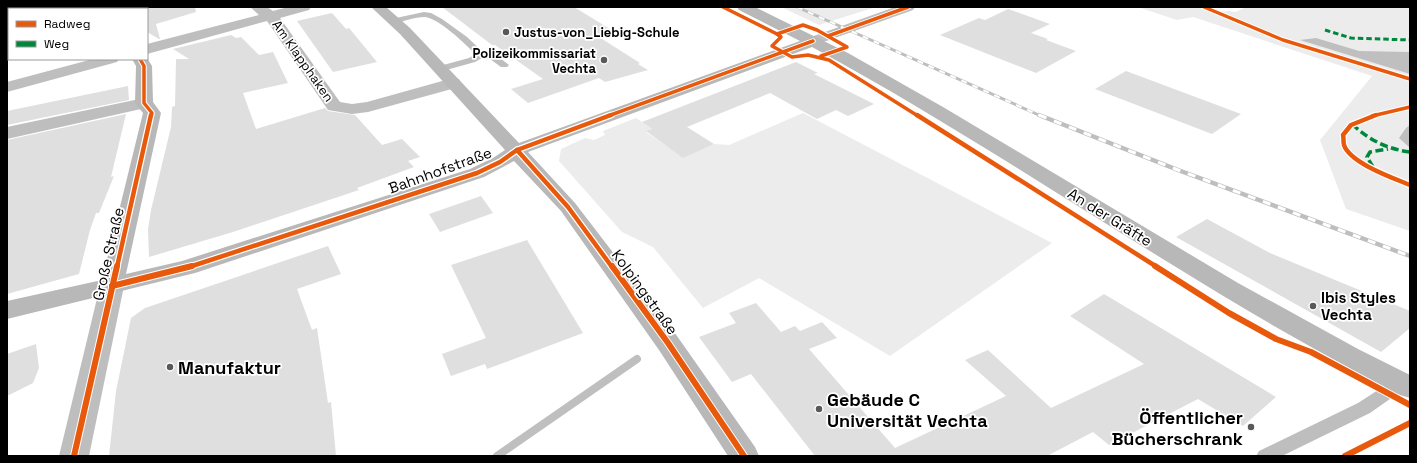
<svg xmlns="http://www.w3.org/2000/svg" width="1417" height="463" viewBox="0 0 1417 463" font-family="'Space Grotesk',sans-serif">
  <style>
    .green { fill: #ececec }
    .water { fill: #bfbfbf }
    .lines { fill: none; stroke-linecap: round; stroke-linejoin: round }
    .stream { stroke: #bfbfbf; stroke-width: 8 }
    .building { fill: #dfdfdf }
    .lane { fill: #bebebe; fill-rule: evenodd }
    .street { fill: #bebebe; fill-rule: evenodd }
    .secondary { fill: #b8b8b8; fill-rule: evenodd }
    .rail-far1-casing { stroke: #bebebe; stroke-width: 3 }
    .rail-casing { stroke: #bebebe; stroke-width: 4.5 }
    .rail-far1 { stroke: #fff; stroke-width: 2; stroke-dasharray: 6; stroke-linecap: butt }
    .rail { stroke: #fff; stroke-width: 3; stroke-dasharray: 8; stroke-linecap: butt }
    .quiet-far1 { stroke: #00873e; stroke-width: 3; stroke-dasharray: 5.5 3; stroke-linecap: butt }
    .quiet { stroke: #00873e; stroke-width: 3.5; stroke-dasharray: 8 3.5; stroke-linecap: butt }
    .cycleway-far2-casing { stroke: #fff; stroke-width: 5.5 }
    .cycleway-far1-casing { stroke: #fff; stroke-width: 7 }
    .cycleway-casing { stroke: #fff; stroke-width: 8 }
    .cycleway-far2 { stroke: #e8590c; stroke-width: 3.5 }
    .cycleway-far1 { stroke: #e8590c; stroke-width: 4.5 }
    .cycleway { stroke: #e8590c; stroke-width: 6 }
    .poi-dot { fill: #595959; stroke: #fff; stroke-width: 1.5 }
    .labels { text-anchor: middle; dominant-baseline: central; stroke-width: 3.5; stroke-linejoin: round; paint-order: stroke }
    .far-poi-label { font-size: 13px; font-weight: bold; fill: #000; stroke: #fff; text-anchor: start }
    .far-street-label { font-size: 13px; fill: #000; stroke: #fff }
    .street-label { font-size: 15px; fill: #000; stroke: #fff }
    .poi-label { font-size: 15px; font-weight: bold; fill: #000; stroke: #fff; text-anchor: start }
    .near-poi-label { font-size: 18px; font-weight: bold; fill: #000; stroke: #fff; text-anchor: start }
  </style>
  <rect width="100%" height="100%" fill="#fff"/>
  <g class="green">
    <path d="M781,7h95l-57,18z"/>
    <path d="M1138,7h62l13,6 16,-2 7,1 10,-5h164v224l-64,-22 -26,-69 52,-64 -179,-59 -16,3z"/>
    <path d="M803,113l249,130 -162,113 -131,-78 -56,30 -50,-61 -31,-15 -63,-71 2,-12 24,-11 9,2 11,-5 -2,-4 33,-13 16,11 -6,3 37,25 31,-13 15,1z"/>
  </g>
  <g class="water">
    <path d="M1316,38l43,13 51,1v22l-110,-34z"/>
    <path d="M1410,125v23l-11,-10 7,-10z"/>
  </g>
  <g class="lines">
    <path class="stream" d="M497,456l140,-97"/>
  </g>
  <g class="building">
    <path d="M109,7h86l1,5 -40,12 4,15h-1l-12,-7v-23h-35z"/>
    <path d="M442,7h132l41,25 -16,5 41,26 -2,1 10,6 -43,12 -6,-4 -71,25 -17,-14 32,-10 -48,-34h-3z"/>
    <path d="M1008,9l42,15 -19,9 17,6 -2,1 30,11 -40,22 -96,-38 39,-17 6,2z"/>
    <path d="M332,13l14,16 3,-1 28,34 -44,10 -36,-51z"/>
    <path d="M231,35l5,3 5,-1 18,18 14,-3 15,31 -45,10 13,36 69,-21 3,3 27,4 27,30 20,-6 18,18 -12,4 6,6 -57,21 2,2 -126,42 -84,25 -1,-28 3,-19 20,-83 1,-20 3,-1 1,-47h13l-16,-10z"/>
    <path d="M796,62l22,11 -4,1 60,30 -26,12 -12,-6 -19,9 -47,-26 -83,34 27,17 -31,14 -37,-27 6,-2 -10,-7z"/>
    <path d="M1126,71l115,43 -29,20 -117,-45z"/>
    <path d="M128,86l1,14 -122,25v-14z"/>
    <path d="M126,114l-15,63 3,-1 -15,37h-3l-6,17 -11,44 -72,20v-154z"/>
    <path d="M481,196l12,17 -53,19 -11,-18z"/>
    <path d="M1207,219l63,34 140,58v17l-29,24 -205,-115z"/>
    <path d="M527,240l56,93 -96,36 -2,-5 -34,12 -9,-22 44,-16 -35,-73z"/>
    <path d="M328,246l13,28 -44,15 15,41 5,-2 11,75 3,-1 5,54h-227l7,-65 15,-73 14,-10z"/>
    <path d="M1104,294l172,103 -33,29 -45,-27 -89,46 -16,-13 -46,24h-232l-64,-82 -19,8 -33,-45 37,-14 -7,-10 27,-10 25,29 14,-6 5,5 22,-9 15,16 -28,11 86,99 111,-52 -41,-36 23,-10 63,58 93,-44 -74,-48z"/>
    <path d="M36,344l3,24 -6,15 -26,13v-42z"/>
  </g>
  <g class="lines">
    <g class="lane">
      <path d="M424,12l7,1 11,6 25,18 17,16 12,2 13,10 -2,2h-6l-11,-8 -8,-1 -7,4 -36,10 -3,-1 -2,-2 2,-2 33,-9 6,-4c-9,-10 -37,-36 -50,-37 -11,0 -21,4 -31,7l-4,-3 1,-2z"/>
      <path d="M1401,377l6,2 2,4 -2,4 -37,26 -88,43h-26l3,-5 99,-48 37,-24z"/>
    </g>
    <g class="street">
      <path d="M250,7h17l6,4 15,-4h23l-2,3 -29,8 60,84 12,2 15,-2 86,-24 6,1 2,4 -2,4 -91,25 -16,2 -24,-4 -61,-89 -120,33v-10l112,-29z"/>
      <path d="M895,7h20l-2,3 -95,34 -5,2 -5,-2 -3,-3 3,-3z"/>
      <path d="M93,59h26l-2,3 -110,30v-10z"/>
      <path d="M144,98l6,1 3,4 -3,4 -143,32v-12z"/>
      <path d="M112,278l8,2 4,6 -35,170h-30l41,-170 4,-6z"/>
    </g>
    <g class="secondary">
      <path d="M66,7h16l1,2h-16z"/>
      <path d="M371,7h15l24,21 109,115 281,-102 -61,-31 -2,-3h18l93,46 95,54 295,176 120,66 52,26v23l-10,-3c-61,-32 -121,-65 -180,-101 -136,-82 -268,-171 -408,-247l-284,105 47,51 102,133 78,111 4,9h-31l-69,-106 -98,-139 -47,-50 -30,16 -289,96 -188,46v-18l95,-21 41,-167 -8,-10 1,-37 -4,-7h15v-1l5,8 1,36 8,11 -35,161 56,-13 288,-92 23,-11 12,-8 -105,-116z"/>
    </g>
    <defs>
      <path id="rail-far1" d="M797,7l244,109"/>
      <path id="rail" d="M1039,115l139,55 232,86"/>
    </defs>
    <use href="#rail-far1" class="rail-far1-casing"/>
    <use href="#rail" class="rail-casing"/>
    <use href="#rail-far1" class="rail-far1"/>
    <use href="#rail" class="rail"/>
    <path class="quiet-far1" d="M1325,30l26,8 59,2"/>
    <g class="quiet">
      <path d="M1352,124c17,16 35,25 58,28"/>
      <path d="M1373,167l-6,-10 3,-5 18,-3"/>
    </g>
    <defs>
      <g id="cycleway-far2">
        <path d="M723,7l54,27"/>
        <path d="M1204,7l79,33 127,39"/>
        <path d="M828,36l80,-29"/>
        <path d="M821,56l26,-9 -30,-17 -14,-5 -26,9 4,3 -9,9 20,11 16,-2 21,5 89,56"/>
        <path d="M140,59l4,7v37l8,10 -1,3"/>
        <path d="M608,116l205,-75"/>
        <path d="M1372,116l38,-9"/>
      </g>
      <g id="cycleway-far1">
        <path d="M917,115l240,152"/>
        <path d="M1376,115l-25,10 -8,10c1,3 0,7 1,10 6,18 49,33 66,40"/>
        <path d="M517,150l51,57 44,60"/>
        <path d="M117,267l34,-152"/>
        <path d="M189,267l288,-94 23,-11 17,-12 94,-35"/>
      </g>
      <g id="cycleway">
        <path d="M612,266l56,77 76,113"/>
        <path d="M1155,266l74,47 47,26 35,13 99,53"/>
        <path d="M112,286l80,-20"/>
        <path d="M74,456l43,-190"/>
        <path d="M1345,456l65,-33"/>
      </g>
    </defs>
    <use href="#cycleway-far2" class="cycleway-far2-casing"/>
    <use href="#cycleway-far1" class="cycleway-far1-casing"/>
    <use href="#cycleway" class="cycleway-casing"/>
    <use href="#cycleway-far2" class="cycleway-far2"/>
    <use href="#cycleway-far1" class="cycleway-far1"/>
    <use href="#cycleway" class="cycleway"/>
  </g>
  <g class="poi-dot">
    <circle cx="506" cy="32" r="4"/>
    <circle cx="604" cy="60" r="4"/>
    <circle cx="1313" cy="306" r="4"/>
    <circle cx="170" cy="367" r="4"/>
    <circle cx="819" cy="409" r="4"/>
    <circle cx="1251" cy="427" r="4"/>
  </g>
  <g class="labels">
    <g class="far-poi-label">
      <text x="514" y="32">Justus-von_Liebig-Schule</text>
      <text x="596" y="53" text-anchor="end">Polizeikommissariat<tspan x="596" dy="15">Vechta</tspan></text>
    </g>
    <g class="far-street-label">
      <text transform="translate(303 61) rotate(55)">Am Klapphaken</text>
    </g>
    <g class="street-label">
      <text transform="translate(440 170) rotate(-20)">Bahnhofstraße</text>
      <text transform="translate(1110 217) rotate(32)">An der Gräfte</text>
      <text transform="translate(108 254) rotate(-77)">Große Straße</text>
      <text transform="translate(645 292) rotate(54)">Kolpingstraße</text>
    </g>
    <g class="poi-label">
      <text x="1321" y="297">Ibis Styles<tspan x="1321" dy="17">Vechta</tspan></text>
    </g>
    <g class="near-poi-label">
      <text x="178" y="367">Manufaktur</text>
      <text x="827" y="399">Gebäude C<tspan x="827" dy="21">Universität Vechta</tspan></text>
      <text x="1243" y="417" text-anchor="end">Öffentlicher<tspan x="1243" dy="21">Bücherschrank</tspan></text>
    </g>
  </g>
  <rect width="1417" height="463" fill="none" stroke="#000000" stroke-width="16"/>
  <rect x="8" y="8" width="140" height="52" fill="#ffffff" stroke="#999999"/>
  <rect x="16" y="21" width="20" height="6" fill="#e8590c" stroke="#999999"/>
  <text x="44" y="28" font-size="12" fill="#000000">Radweg</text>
  <rect x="16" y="41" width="20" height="6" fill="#00873e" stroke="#999999"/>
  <text x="44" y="48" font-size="12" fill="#000000">Weg</text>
</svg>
